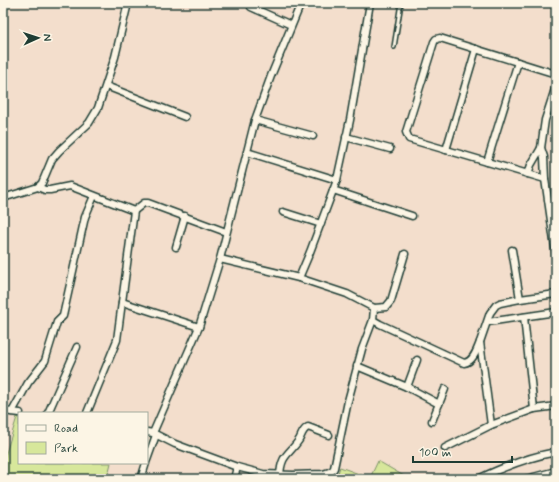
<svg xmlns="http://www.w3.org/2000/svg" width="559" height="482" viewBox="0 0 559 482" font-family="Mynerve,sans-serif">
  <style>
    .green { fill: #d7e79b; stroke: #7b9268 }
    .lines { fill: none; stroke-linecap: round; stroke-linejoin: round }
    .service-casing { stroke: #1f3d34; stroke-width: 6 }
    .minor-casing { stroke: #1f3d34; stroke-width: 9 }
    .service { stroke: #fcf5e5; stroke-width: 3 }
    .minor { stroke: #fcf5e5; stroke-width: 6 }
  </style>
  <rect width="100%" height="100%" fill="#f3decc"/>
  <filter id="ink" filterUnits="userSpaceOnUse"><feTurbulence type="fractalNoise" baseFrequency=".025" numOctaves="2"/><feDisplacementMap in="SourceGraphic" scale="8" xChannelSelector="R" yChannelSelector="G"/><feConvolveMatrix kernelMatrix="1 2 1 2 8 2 1 2 1" color-interpolation-filters="sRGB"/></filter>
  <g filter="url(#ink)">
    <g class="green">
      <path d="M17,417h2v46h92l-4,16h-87l-17,-3v-13z"/>
      <path d="M378,461l31,18h-84v-4l13,-2 2,-6 30,11z"/>
    </g>
    <g class="lines">
      <defs>
        <path id="service" d="M394,47l7,-44"/>
        <g id="minor">
          <path d="M251,7l40,18"/>
          <path d="M106,86l79,31"/>
          <path d="M556,86l-11,34 -4,28 3,9 1,22 11,76"/>
          <path d="M255,120l58,16"/>
          <path d="M346,137l44,12"/>
          <path d="M446,150l30,-101"/>
          <path d="M247,152l90,28"/>
          <path d="M487,162l31,-100"/>
          <path d="M528,174l3,-9 10,-17"/>
          <path d="M545,179l-136,-40 -3,-7 28,-90 2,-3 4,-1 116,36"/>
          <path d="M38,187l7,3h5l20,-4 64,25 -17,129 -30,73"/>
          <path d="M333,190l79,26"/>
          <path d="M3,198l35,-11 4,-4 10,-24 7,-8 30,-28 9,-15 17,-51 13,-54"/>
          <path d="M134,211l10,-8h4l78,29"/>
          <path d="M283,212l38,12"/>
          <path d="M176,247l9,-31"/>
          <path d="M512,250l8,49"/>
          <path d="M220,259l79,19 48,16 27,14 -1,12 7,4 84,39c9,-1 13,-13 16,-21"/>
          <path d="M299,278l11,-26 27,-72 13,-60 20,-117"/>
          <path d="M122,302l77,25"/>
          <path d="M374,308l12,-1 5,-6 14,-47"/>
          <path d="M524,317l10,92"/>
          <path d="M488,322l68,-10"/>
          <path d="M357,366l50,21 32,17"/>
          <path d="M407,387l10,-27"/>
          <path d="M3,411l17,2"/>
          <path d="M12,412l16,-29 17,-22 12,-39 6,-6 22,-99 9,-21"/>
          <path d="M48,413l29,-66"/>
          <path d="M432,421l13,-32"/>
          <path d="M491,425l-11,-83 10,-29 6,-8 4,-2 20,-4 36,-5"/>
          <path d="M147,432l6,1 22,11 62,23 26,7 30,1 30,-1 9,-3 2,-3 14,-67 14,-52 11,-29"/>
          <path d="M153,433l46,-106 21,-68 35,-139 16,-44 30,-73"/>
          <path d="M445,448l46,-23 43,-16 22,-3"/>
          <path d="M147,460l9,-25"/>
          <path d="M280,476c1,-22 9,-21 19,-36 3,-5 3,-10 9,-13l21,8"/>
          <path d="M141,479l5,-16"/>
          <path d="M234,479l3,-12"/>
          <path d="M478,479c25,-12 50,-22 78,-27"/>
          <path d="M526,479l30,-8"/>
        </g>
      </defs>
      <use href="#service" class="service-casing"/>
      <use href="#minor" class="minor-casing"/>
      <use href="#service" class="service"/>
      <use href="#minor" class="minor"/>
    </g>
  </g>
  <rect width="559" height="482" fill="none" stroke="#fcf5e5" stroke-width="16"/>
  <rect x="8" y="8" width="543" height="466" fill="none" stroke="#1f3d34" stroke-width="1.5" filter="url(#ink)"/>
  <rect x="18" y="412" width="130" height="52" fill="#fcf5e5" stroke="#a4ab9e"/>
  <rect x="26" y="425" width="20" height="6" fill="#fcf5e5" stroke="#a4ab9e"/>
  <text x="54" y="432" font-size="12" fill="#1f3d34">Road</text>
  <rect x="26" y="442" width="20" height="12" fill="#d7e79b" stroke="#a4ab9e"/>
  <text x="54" y="452" font-size="12" fill="#1f3d34">Park</text>
  <g transform="translate(38 38) rotate(87)" stroke="#fcf5e5" stroke-width="3" paint-order="stroke">
  <path d="M0-3L7 15L0 10L-7 15Z" fill="#1f3d34"/>
  <text y="-6" font-size="11" font-weight="bold" text-anchor="middle" fill="#1f3d34">N</text>
  </g>
  <path d="M413 456v6h99v-6" fill="none" stroke="#1f3d34" stroke-width="2"/>
  <text x="419" y="456" font-size="12" fill="#1f3d34" stroke="#fcf5e5" stroke-width="3" paint-order="stroke">100 m</text>
</svg>
